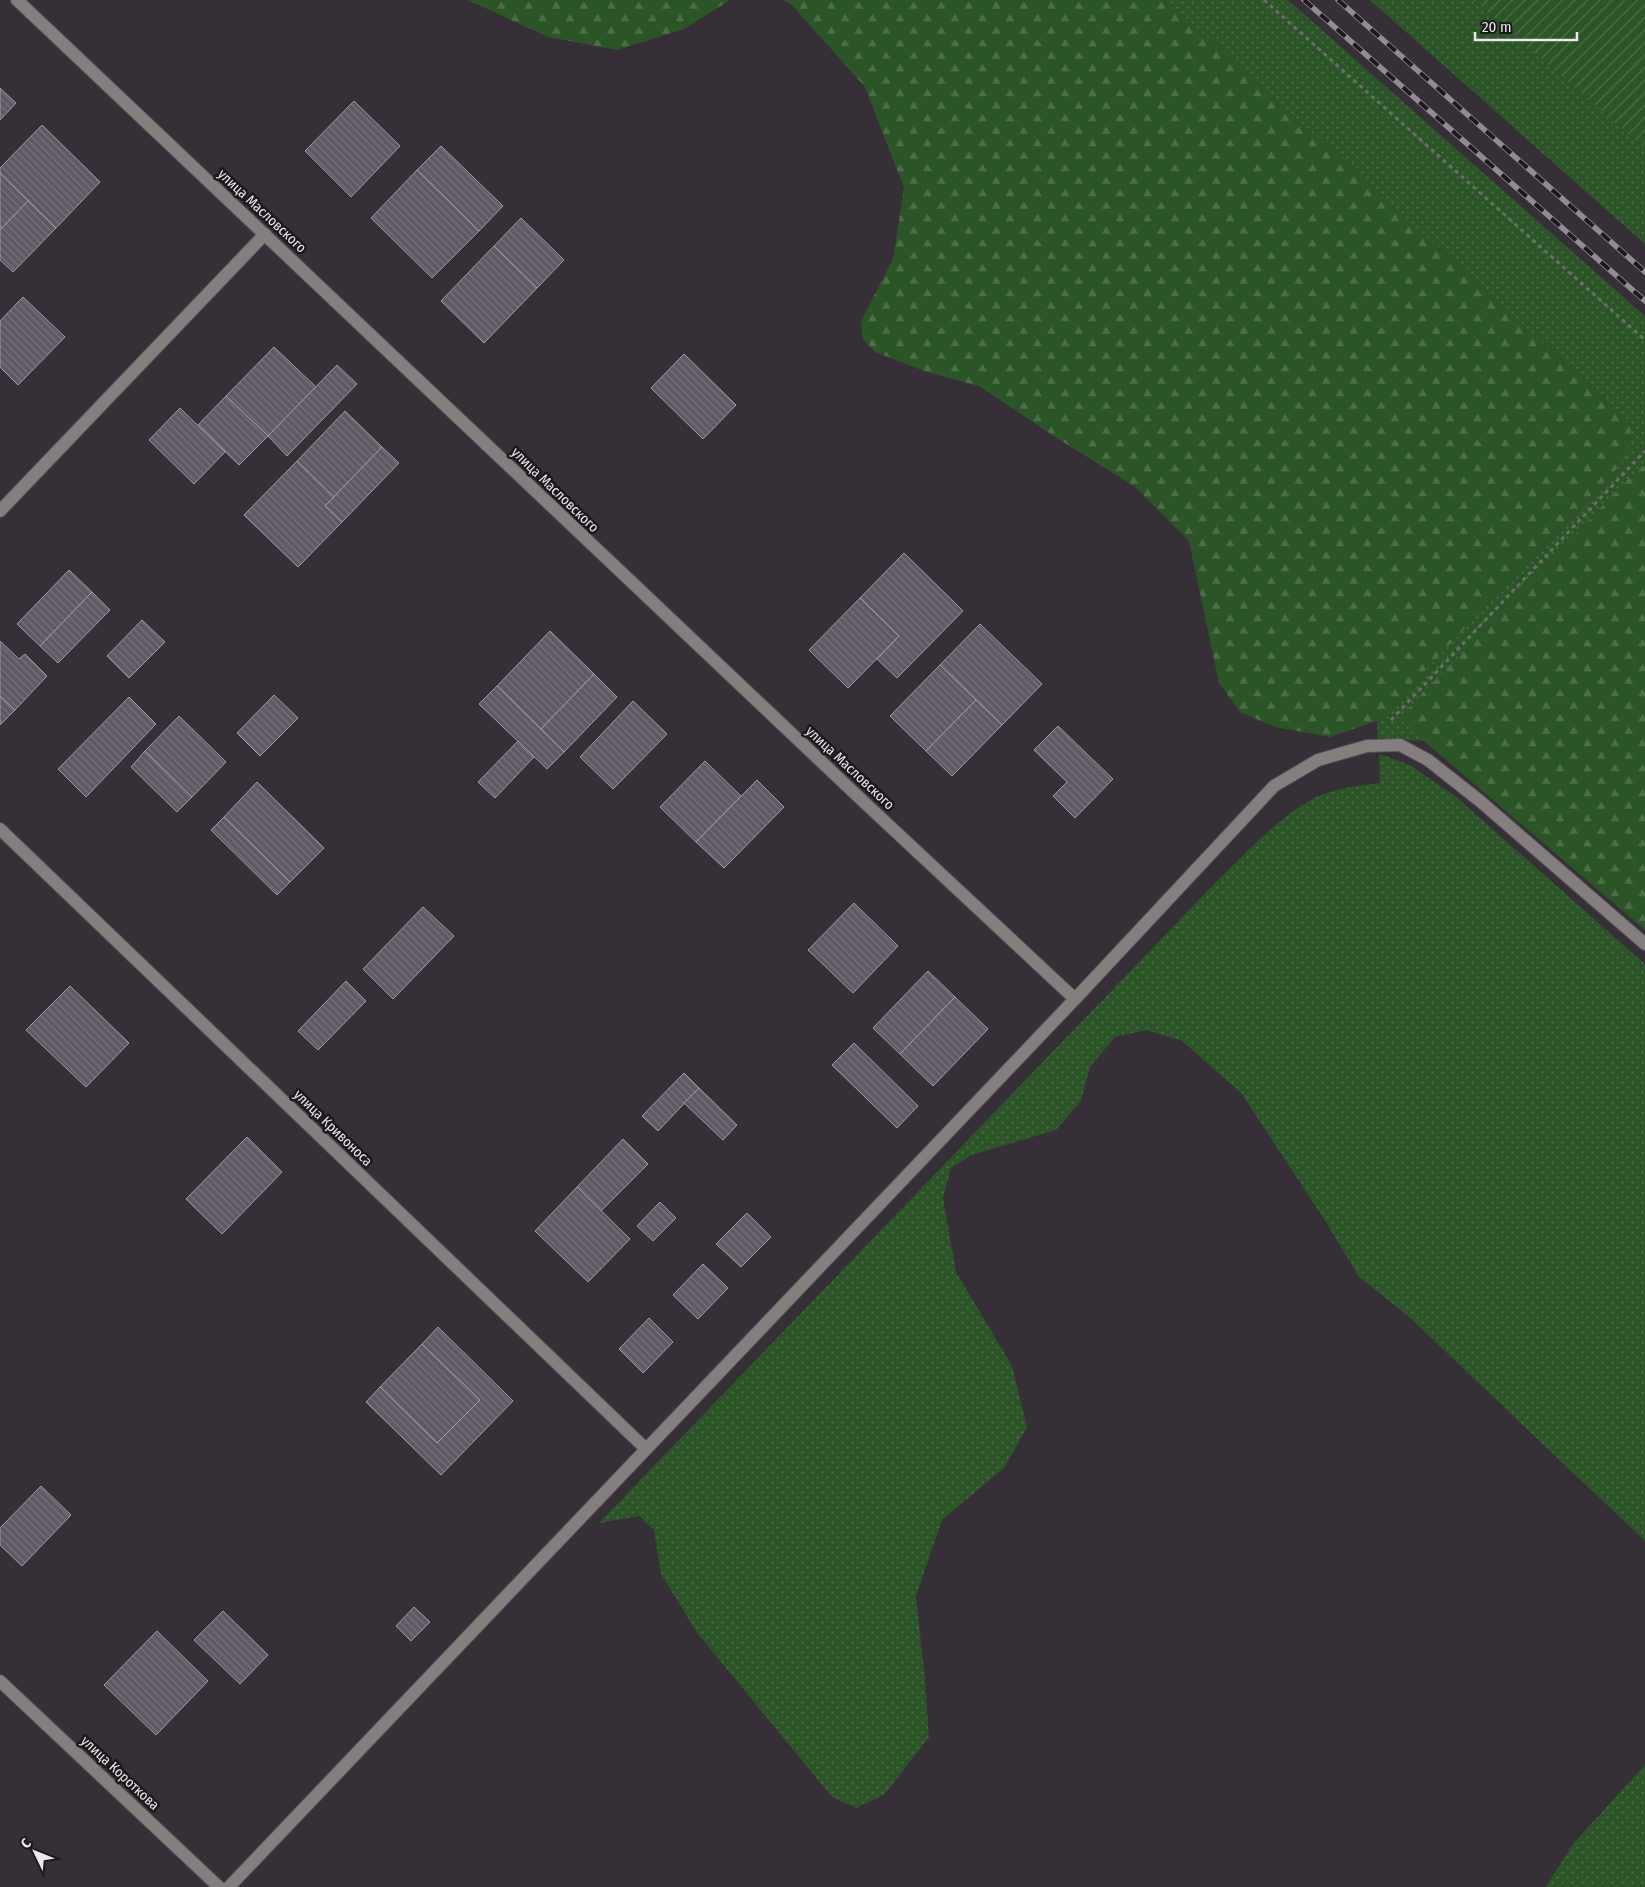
<svg xmlns="http://www.w3.org/2000/svg" width="1645" height="1887" viewBox="0 0 1645 1887" font-family="'Fira Sans Condensed',sans-serif">
  <style>
    .grass { fill: url(#grass-dots) }
    .forest { fill: url(#forest-firs) }
    .garden { fill: url(#garden-furrows) }
    .building { fill: url(#building-back-hatch); stroke: #a399a5 }
    .lines { fill: none; stroke-linecap: round; stroke-linejoin: round }
    .minor-casing { stroke: #534c55; stroke-width: 14 }
    .path { stroke: #6f6971; stroke-width: 3; stroke-dasharray: 4 4; stroke-linecap: butt }
    .minor { stroke: #857e7f; stroke-width: 12 }
    .rail-casing { stroke: #918b92; stroke-width: 5.5 }
    .rail { stroke: #1c181c; stroke-width: 4; stroke-dasharray: 11; stroke-linecap: butt }
    .labels { text-anchor: middle; dominant-baseline: central; stroke-width: 5; stroke-linejoin: round; paint-order: stroke }
    .street-label { font-size: 14px; fill: #ece7ed; stroke: #1c181c }
  </style>
  <defs>
    <pattern id="grass-dots" width="8" height="8" patternUnits="userSpaceOnUse" patternTransform="scale(1.25)"><rect width="8" height="8" fill="#2c5527"/><path d="M2 2h.1M6 6h.1" fill="none" stroke="#4b6d47" stroke-width="1.8" stroke-linecap="round"/></pattern>
    <pattern id="forest-firs" width="22" height="20" patternUnits="userSpaceOnUse" patternTransform="scale(1.25)"><rect width="22" height="20" fill="#2c5527"/><path d="M5 1l3.5 6h-7zM16 11l3.5 6h-7z" fill="#4b6d47"/></pattern>
    <pattern id="garden-furrows" width="10" height="10" patternUnits="userSpaceOnUse" patternTransform="scale(1.25)"><rect width="10" height="10" fill="#2c5527"/><path d="M-1 1l2-2M0 10L10 0M9 11l2-2" fill="none" stroke="#4b6d47"/></pattern>
    <pattern id="building-back-hatch" width="6" height="6" patternUnits="userSpaceOnUse" patternTransform="scale(1.25)"><rect width="6" height="6" fill="#605862"/><path d="M-1 5l2 2M0 0l6 6M5-1l2 2" fill="none" stroke="#777079"/></pattern>
  </defs>
  <rect width="100%" height="100%" fill="#362f38"/>
  <g class="grass">
    <path d="M1166,0h122l357,316v148l-16,14 -222,248 17,15 -46,-3 -1,-17 249,-262 6,-35z"/>
    <path d="M1370,0h104l171,149v95z"/>
    <path d="M1379,754l31,11 45,31 190,168v577l-237,-225 -49,-39 -35,-58 -83,-126 -59,-52 -36,-11 -31,7 -25,30 -9,34 -25,29 -85,25 -20,13 -8,30 13,74 56,94 15,61 -23,41 -62,52 -26,76 9,83 4,58 -44,57 -29,14 -24,-11 -134,-163 -37,-60 -7,-44 -15,-14 -40,7 620,-644c28,-27 56,-58 90,-78 22,-13 48,-15 71,-18z"/>
    <path d="M1645,1765v122h-99l27,-43z"/>
  </g>
  <g class="forest">
    <path d="M468,0h262l-46,29 -67,21 -69,-13z"/>
    <path d="M783,0h383l466,424 -6,35 -249,262 -47,16 -55,-10 -35,-15 -21,-29 -30,-142 -54,-54 -83,-52 -73,-49 -52,-14 -52,-20 -12,-13 -2,-18 32,-62 11,-71 -39,-101 -74,-83z"/>
    <path d="M1645,464v466l-221,-189 -17,-15 -3,-13 225,-235z"/>
  </g>
  <path class="garden" d="M1474,0h171v149z"/>
  <g class="building">
    <path d="M0,88l16,15 -16,17z"/>
    <path d="M354,101l46,45 -49,51 -46,-46z"/>
    <path d="M42,125l58,57 -44,46 -56,-55v-5z"/>
    <path d="M441,146l62,60 -24,25 -62,-61z"/>
    <path d="M417,170l62,61 -47,47 -61,-60z"/>
    <path d="M0,173l28,28 -28,29z"/>
    <path d="M28,201l28,27 -43,44 -13,-12v-30z"/>
    <path d="M521,218l43,42 -27,28 -43,-42z"/>
    <path d="M494,246l43,42 -53,55 -43,-42z"/>
    <path d="M23,297l42,40 -47,48 -18,-18v-46z"/>
    <path d="M274,347l42,40 -48,49 -42,-40z"/>
    <path d="M684,354l52,51 -33,34 -52,-51z"/>
    <path d="M337,365l20,19 -70,72 -19,-20z"/>
    <path d="M226,396l42,40 -29,29 -41,-40z"/>
    <path d="M180,408l45,44 -31,32 -45,-44z"/>
    <path d="M345,411l37,36 -48,50 -37,-36z"/>
    <path d="M382,447l17,16 -57,59 -17,-16z"/>
    <path d="M297,461l37,36 -9,9 17,16 -44,45 -54,-52z"/>
    <path d="M904,553l59,58 -66,67 -20,-19 22,-23 -39,-38z"/>
    <path d="M69,570l23,22 -52,54 -23,-22z"/>
    <path d="M92,592l18,18 -52,53 -18,-17z"/>
    <path d="M860,598l39,38 -51,52 -39,-38z"/>
    <path d="M142,620l23,22 -36,36 -22,-22z"/>
    <path d="M980,624l62,60 -40,41 -62,-60z"/>
    <path d="M550,631l44,43 -53,55 -44,-43z"/>
    <path d="M0,641l19,18 6,-5 22,22 -32,34 -15,-14z"/>
    <path d="M940,665l36,35 -50,51 -36,-35z"/>
    <path d="M594,674l23,23 -53,55 -23,-23z"/>
    <path d="M497,686l67,66 -17,17 -68,-65z"/>
    <path d="M274,695l24,23 -38,38 -23,-23z"/>
    <path d="M0,696l15,14 -15,15z"/>
    <path d="M129,697l27,27 -70,73 -28,-28z"/>
    <path d="M976,700l26,25 -50,51 -26,-25z"/>
    <path d="M633,701l34,33 -54,55 -33,-32z"/>
    <path d="M179,716l47,46 -34,35 -47,-46z"/>
    <path d="M1058,726l55,53 -38,39 -22,-22 14,-14 -33,-32z"/>
    <path d="M518,741l16,16 -39,41 -17,-16z"/>
    <path d="M145,751l47,46 -15,15 -46,-45z"/>
    <path d="M705,761l36,35 -45,46 -36,-35z"/>
    <path d="M757,780l27,27 -60,61 -28,-26z"/>
    <path d="M257,782l67,66 -34,34 -66,-65z"/>
    <path d="M224,817l66,65 -13,13 -66,-65z"/>
    <path d="M854,903l44,43 -45,47 -45,-43z"/>
    <path d="M423,907l31,29 -61,63 -30,-30z"/>
    <path d="M928,971l27,26 -55,57 -27,-26z"/>
    <path d="M346,981l20,20 -48,49 -20,-19z"/>
    <path d="M70,986l59,57 -43,44 -60,-57z"/>
    <path d="M955,997l33,32 -55,57 -33,-32z"/>
    <path d="M854,1043l64,63 -21,22 -65,-63z"/>
    <path d="M684,1073l15,15 -41,43 -16,-15z"/>
    <path d="M699,1088l38,37 -14,15 -39,-37z"/>
    <path d="M247,1137l35,35 -60,62 -36,-35z"/>
    <path d="M623,1139l25,25 -47,47 -24,-24z"/>
    <path d="M577,1187l53,52 -42,43 -53,-51z"/>
    <path d="M660,1202l16,16 -23,23 -16,-15z"/>
    <path d="M747,1213l24,24 -30,30 -25,-23z"/>
    <path d="M703,1264l25,24 -30,31 -25,-24z"/>
    <path d="M649,1318l24,24 -30,31 -24,-24z"/>
    <path d="M438,1327l75,74 -72,74 -75,-73 14,-15 57,56 43,-43 -58,-56z"/>
    <path d="M422,1344l58,56 -43,43 -57,-56z"/>
    <path d="M41,1486l30,29 -49,51 -22,-21v-17z"/>
    <path d="M414,1607l16,15 -19,19 -15,-15z"/>
    <path d="M223,1611l45,44 -28,29 -46,-44z"/>
    <path d="M157,1631l51,50 -52,54 -52,-50z"/>
  </g>
  <g class="lines">
    <defs>
      <g id="minor">
        <path d="M17,0l849,804 209,195"/>
        <path d="M0,511l265,-277"/>
        <path d="M0,829l646,620"/>
        <path d="M0,1681l219,206"/>
        <path d="M229,1887l846,-888 199,-213 44,-26 49,-14 33,-1 28,15 52,41 165,143"/>
      </g>
    </defs>
    <use href="#minor" class="minor-casing"/>
    <g class="path">
      <path d="M1264,0l381,340"/>
      <path d="M1391,720l254,-269"/>
    </g>
    <use href="#minor" class="minor"/>
    <defs>
      <g id="rail">
        <path d="M1304,0l341,301"/>
        <path d="M1338,0l307,272"/>
      </g>
    </defs>
    <use href="#rail" class="rail-casing"/>
    <use href="#rail" class="rail"/>
  </g>
  <g class="labels">
    <g class="street-label">
      <text transform="translate(262 211) rotate(43)">улица Масловского</text>
      <text transform="translate(555 490) rotate(44)">улица Масловского</text>
      <text transform="translate(850 768) rotate(43)">улица Масловского</text>
      <text transform="translate(333 1128) rotate(44)">улица Кривоноса</text>
      <text transform="translate(120 1773) rotate(43)">улица Короткова</text>
    </g>
  </g>
  <g transform="translate(35 1852) rotate(313)" stroke="#1c181c" stroke-width="4" paint-order="stroke">
  <path d="M0-4L9 19L0 12L-9 19Z" fill="#ece7ed"/>
  <text y="-8" font-size="14" font-weight="bold" text-anchor="middle" fill="#ece7ed">С</text>
  </g>
  <path d="M1475 32v8h102v-8" fill="none" stroke="#ece7ed" stroke-width="2.5"/>
  <text x="1482" y="32" font-size="15" fill="#ece7ed" stroke="#1c181c" stroke-width="4" paint-order="stroke">20 m</text>
</svg>
